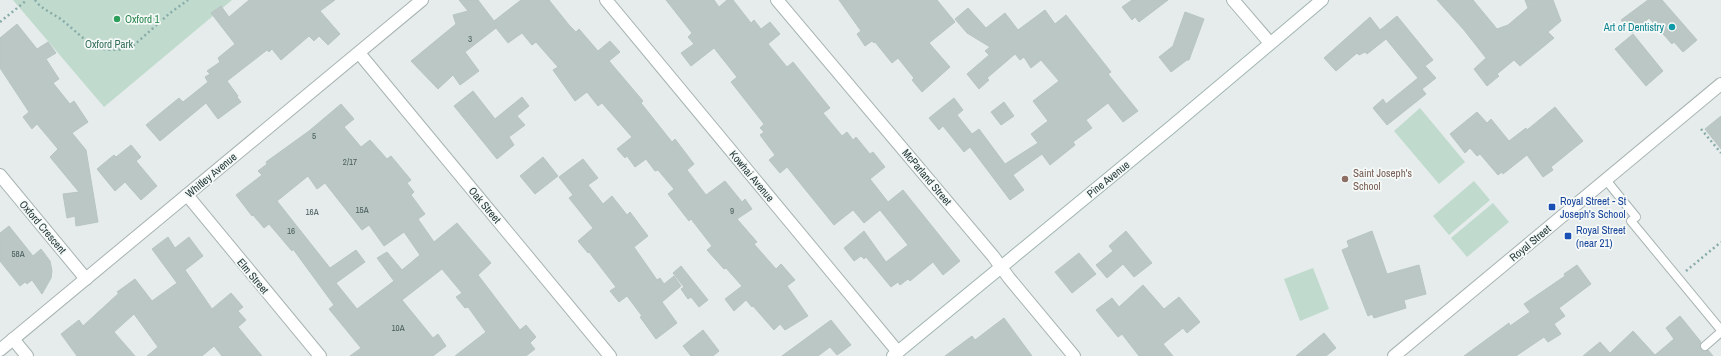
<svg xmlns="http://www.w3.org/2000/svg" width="1721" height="356" viewBox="0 0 1721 356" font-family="'Archivo Narrow',sans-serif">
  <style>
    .green { fill: #c0dbce }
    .building { fill: #bac7c4; stroke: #b8c5c3; fill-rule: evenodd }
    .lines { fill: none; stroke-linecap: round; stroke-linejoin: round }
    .lane-casing { stroke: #a8b4b3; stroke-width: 10 }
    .street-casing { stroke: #a8b4b3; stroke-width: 14 }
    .secondary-casing { stroke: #a1b4b1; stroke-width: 14 }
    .path { stroke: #89aca9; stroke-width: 2.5; stroke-dasharray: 2 3; stroke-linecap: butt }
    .lane { stroke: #fff; stroke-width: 8 }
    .street { stroke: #fff; stroke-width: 12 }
    .secondary { stroke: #fff; stroke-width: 12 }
    .leisure-dot { fill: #2e9e5b; stroke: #f5f9f8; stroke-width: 1.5 }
    .culture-dot { fill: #0f9aa8; stroke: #f5f9f8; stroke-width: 1.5 }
    .education-dot { fill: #8d6e63; stroke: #f5f9f8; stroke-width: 1.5 }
    .transit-dot { fill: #1a4fb4; stroke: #f5f9f8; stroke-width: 1.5 }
    .labels { text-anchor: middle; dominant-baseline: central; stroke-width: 3.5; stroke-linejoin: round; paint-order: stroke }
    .number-label { font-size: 9px; fill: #4b5f5d }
    .leisure-label { font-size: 11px; fill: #27864d; stroke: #f5f9f8; text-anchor: start }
    .culture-label { font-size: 11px; fill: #0d838f; stroke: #f5f9f8; text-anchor: end }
    .park-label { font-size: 11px; fill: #346e58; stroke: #f5f9f8 }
    .education-label { font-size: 11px; fill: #785e54; stroke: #f5f9f8; text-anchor: start }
    .street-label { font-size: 11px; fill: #263c3b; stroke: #f5f9f8 }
    .transit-label { font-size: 11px; fill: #164399; stroke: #f5f9f8; text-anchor: start }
  </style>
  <rect width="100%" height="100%" fill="#e5eceb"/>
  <g class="green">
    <path d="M13,0h219l-128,107z"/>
    <path d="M1420,108l45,54 -26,22 -45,-53z"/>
    <path d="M1474,181l16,19 -41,35 -16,-19z"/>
    <path d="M1493,203l16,19 -42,35 -16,-19z"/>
    <path d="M1313,268l16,41 -29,12 -16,-42z"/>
  </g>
  <g class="building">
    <path d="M249,0h86l-15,11 20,23 -12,11 -9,-9 -5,5 -5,-5 -28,24 -9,-11 -3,3 -2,-2 -40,31 11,15 -1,1 4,5 -23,17 -12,-16 -46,38 -14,-16 33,-27 4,4 25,-20 -3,-5 5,-3 -3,-3 13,-9 -2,-4 17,-14 -24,-31 10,-7 8,11z"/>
    <path d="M459,0h19l16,21 27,-21h28l20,25 7,7 3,-3 19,22 12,-10 10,11 -11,9 34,40 -2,2 31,39 3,-3 19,25 -7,6 19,25 19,-14 17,21 3,-3 7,10 -15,10 20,23 -3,2 22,25 5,-5 14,16 -8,6 21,30 -23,14 -5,-6 -6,6 -21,-24 -1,1 -6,-7 -12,11 -9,-12 17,-13 -16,-18 -2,1 -17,-19 5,-4 -21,-27 -2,2 -21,-27 6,-5 -16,-19 -3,1 -9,-12 -11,8 -8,-11 -2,2 -8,-9 15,-12 -30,-34 -4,3 -11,-14 -12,9 -22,-31 5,-3 -22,-25 -4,3 -10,-12 -14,10 -12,-15 -31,24 14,19 -19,14 -7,-10 -15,14 -27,-28 45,-37 -3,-9 15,-4z"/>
    <path d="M666,0h48l5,7 8,-7h6l18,23 3,-3 7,9 9,-7 10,12 -12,10 19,23 6,-5 37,46 -7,5 19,23 5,-4 6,8 3,-3 14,17 3,-2 12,15 -15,12 18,23 15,-12 57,71 -17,14 -10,-13 -23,19 -2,-2 -8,6 -2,-3 -7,5 -25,-30 -2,2 -3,-3 -7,5 -10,-13 20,-17 22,31 22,-17 -28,-35 -16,13 -11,-13 -19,15 -47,-58 -7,6 -11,-13 6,-5 -15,-20 4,-3 -4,-4 4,-4 -33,-42 6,-5 -23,-29 -23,18 -10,-13 13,-9 -6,-7 4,-4z"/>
    <path d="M839,0h98l18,22 -26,21 21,24 -28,25 -10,-12 2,-2 -16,-20 -6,5 -17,-21 -1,1 -2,-2 -7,5 -8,-12 4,-3z"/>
    <path d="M1132,0h36l-29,22 -4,-5 -3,3 -10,-13z"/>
    <path d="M1437,0h36l24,29 11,-4 20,-17 -3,-8h28l8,21 -13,11 6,6 -34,28 -6,-6 -17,14 2,2 -12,10 -13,-17 12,-11 -22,-28z"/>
    <path d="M1648,0h14l35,40 -14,12 -9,-10 -2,2 -23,-26 -17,15 -11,-13z"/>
    <path d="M968,8l18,20 19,-15 13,17 27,-20 10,14 11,-9 45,57 -3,2 30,37 -15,11 -15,-19 -22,17 6,8 -19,14 2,3 -25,20 -8,-11 -29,21 11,15 -14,10 -40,-53 -6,5 -21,-26 -4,4 -10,-12 25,-20 9,12 -6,5 15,19 7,-5 26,35 33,-21 -7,-9 17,-13 -15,-20 26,-20 -18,-21 -10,8 -7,-11 -4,3 -5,-6 -28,24 2,2 -10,9 -12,-15 22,-19 -4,-4 5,-4 -23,-14 -12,-14z"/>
    <path d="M1185,12l19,7 -15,41h-2l-16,12 -12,-15 14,-11z"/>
    <path d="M1397,16l36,44 -8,6 11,12 -14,11 4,5 -39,31 -14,-17 10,-9 3,5 32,-26 -32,-39 -19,15 -2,-2 -6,3 -2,-2 -21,18 -12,-13 46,-41 10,13z"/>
    <path d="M17,24l20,25 11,-7 8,11 -10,6 13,20 -6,4 17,21 4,-3 14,21 -16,11 14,17 12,72 -22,4 -1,-10 -8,2 -4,-24 16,-2 -29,-35 8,-8 -21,-25 -5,5 -9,-12 6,-5 -29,-44v-30z"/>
    <path d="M1633,34l30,37 -17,15 -31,-37z"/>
    <path d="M473,91l22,28 27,-22 7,9 -12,10 8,9 -16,12 5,8 -17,14 -43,-53z"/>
    <path d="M1004,102l10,14 -13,9 -10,-13z"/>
    <path d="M341,104l13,15 -10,8 17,20 9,-7 17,19 4,-3 20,24 -4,3 7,9 -3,3 14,19 -7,5 16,23 23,-19 34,40 -13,12 42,55 6,-5 10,12 -6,6 5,6 -9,7h-71l31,-24 -18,-25 -3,1 -9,-11 6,-4 -20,-24 -40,31 31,38 5,-4 8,12 -13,10h-83l11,-8 -32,-39 5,-4 -41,-56 -1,2 -23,-27 -5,4 -11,-13 -1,1 -16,-21 26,-20 -4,-4 9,-7 -1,-2 43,-31zM308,176l9,13 8,-6 37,47 7,-5 15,21 20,-14 16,23 -18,15 -15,-18 -10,6 17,23 -37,28 -21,-26 29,-21 -9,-12 -26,18 -53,-67z"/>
    <path d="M1555,107l28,34 -32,26 2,3 -10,7 -16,-22 -24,19 -1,-2 -4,3 -18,-21 -3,2 -7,-8 -5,5 -15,-19 27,-22 10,11 4,-4 18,22 17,-13 1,2z"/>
    <path d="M1721,116v33l-16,-20z"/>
    <path d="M131,145l10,12 -5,4 21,25 -16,14 -16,-18 -10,9 -18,-22 17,-14 2,2z"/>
    <path d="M543,157l15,19 -23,18 -15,-18z"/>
    <path d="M583,159l15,19 -10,7 15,19 9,-8 15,19 3,-3 18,24 -14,11 23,33 3,-2 4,6 10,-8 7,10 -19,16 15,21 -21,16 -16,-22 2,-1 -15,-20 -8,6 -9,-11 6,-4 -27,-35 -1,1 -10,-12 15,-13 -24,-30 4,-3 -14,-18z"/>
    <path d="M9,226l24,30 8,-7 9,12 2,10 -1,7 -9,16 -10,-14 -5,4 -2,-2 -5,4 -20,-25v-28z"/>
    <path d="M1126,231l26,32 -18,14 -11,-13 -16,14 -11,-13 17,-14 -4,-5z"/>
    <path d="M1372,231l15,43 32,-9 7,29 -22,6 2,8 -32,10 -2,-4 -4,2 -26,-66 7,-3 -2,-6z"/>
    <path d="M168,237l7,11 14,-11 14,19 -18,14 27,39 19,-16 12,14 -5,4 8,9 -8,7 24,29h-40l-8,-10 -12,10h-55l11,-9 -24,-33 -20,18 21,24h-58l-16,-22 18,-14 4,6 36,-33 -2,-1 18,-13 17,22 25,-18 -25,-34z"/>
    <path d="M1079,253l17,21 -24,19 -17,-21z"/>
    <path d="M1577,265l14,19 -32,24 6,8 -11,8 7,10 -13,8 -4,-5 -28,19h-52l45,-33 1,3 20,-14 -6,-8 41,-28 -1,-2z"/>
    <path d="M681,266l27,34 -9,7 -8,-10 -3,2 -7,-10 3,-2 -11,-14z"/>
    <path d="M1143,285l21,24 15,-12 21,25 -13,11 -4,-5 -20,16 10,12h-34l-17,-22 -4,3 -22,-27 16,-12 7,9z"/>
    <path d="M1680,316l21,26 -1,3 1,4 3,2 4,-1 5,6h-130l17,-14 10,11 23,-22 22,24 19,-16 -8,-11z"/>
    <path d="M1004,318l28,38h-87l27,-20 3,4z"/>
    <path d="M831,320l20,25 -14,10 -7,-8 -12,9h-36z"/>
    <path d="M703,330l16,21 -6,5h-22l-8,-10z"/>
    <path d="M1324,333l12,15 -10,8h-30z"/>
  </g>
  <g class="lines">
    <defs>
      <g id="lane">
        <path d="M1606,180l30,37 -5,4 90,109"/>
        <path d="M1705,346l16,-14"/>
      </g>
      <g id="street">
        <path d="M606,0l292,352"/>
        <path d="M777,0l216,256 16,22 65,78"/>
        <path d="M1233,0l37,43"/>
        <path d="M359,53l251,303"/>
        <path d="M0,175l86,104"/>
        <path d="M187,195l133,161"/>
        <path d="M13,339l14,17"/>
        <path d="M0,350l422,-350"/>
        <path d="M1394,356l327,-272"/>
      </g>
      <path id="secondary" d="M893,356l277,-228 152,-128"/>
    </defs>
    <use href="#lane" class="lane-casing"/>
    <use href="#street" class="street-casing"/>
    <use href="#secondary" class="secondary-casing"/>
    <g class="path">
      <path d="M35,0c6,9 19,14 27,20 25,20 35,38 71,26l37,-33 18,-13"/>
      <path d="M0,22l27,-22"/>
      <path d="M1701,129l20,24"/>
      <path d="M1686,271l35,-29"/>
    </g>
    <use href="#lane" class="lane"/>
    <use href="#street" class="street"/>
    <use href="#secondary" class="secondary"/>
  </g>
  <circle class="leisure-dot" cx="117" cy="19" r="4"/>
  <circle class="culture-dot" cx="1672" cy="27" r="4"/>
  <circle class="education-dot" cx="1345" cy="179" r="4"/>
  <g class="transit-dot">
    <rect x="1548" y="203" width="8" height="8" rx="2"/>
    <rect x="1564" y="232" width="8" height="8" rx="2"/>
  </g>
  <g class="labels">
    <g class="number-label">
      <text x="470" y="39">3</text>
      <text x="314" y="136">5</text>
      <text x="350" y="162">2/17</text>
      <text x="362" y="210">15A</text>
      <text x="732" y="211">9</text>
      <text x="312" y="212">16A</text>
      <text x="291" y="231">16</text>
      <text x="18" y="254">58A</text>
      <text x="398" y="328">10A</text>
    </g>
    <g class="leisure-label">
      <text x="125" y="19">Oxford 1</text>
    </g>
    <g class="culture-label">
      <text x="1664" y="27">Art of Dentistry</text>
    </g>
    <g class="park-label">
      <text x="109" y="44">Oxford Park</text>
    </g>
    <g class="education-label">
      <text x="1353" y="173">Saint Joseph's<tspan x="1353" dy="13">School</tspan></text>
    </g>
    <g class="street-label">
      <text transform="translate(211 175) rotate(-40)">Whitley Avenue</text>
      <text transform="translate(752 176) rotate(50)">Kowhai Avenue</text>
      <text transform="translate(927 177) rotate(50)">McParland Street</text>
      <text transform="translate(1108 179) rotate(-39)">Pine Avenue</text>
      <text transform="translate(485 205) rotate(50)">Oak Street</text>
      <text transform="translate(43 227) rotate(50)">Oxford Crescent</text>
      <text transform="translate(1530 243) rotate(-40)">Royal Street</text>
      <text transform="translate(253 276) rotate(50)">Elm Street</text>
    </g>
    <g class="transit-label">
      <text x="1560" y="201">Royal Street - St<tspan x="1560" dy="13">Joseph's School</tspan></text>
      <text x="1576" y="230">Royal Street<tspan x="1576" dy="13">(near 21)</tspan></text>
    </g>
  </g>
</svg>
